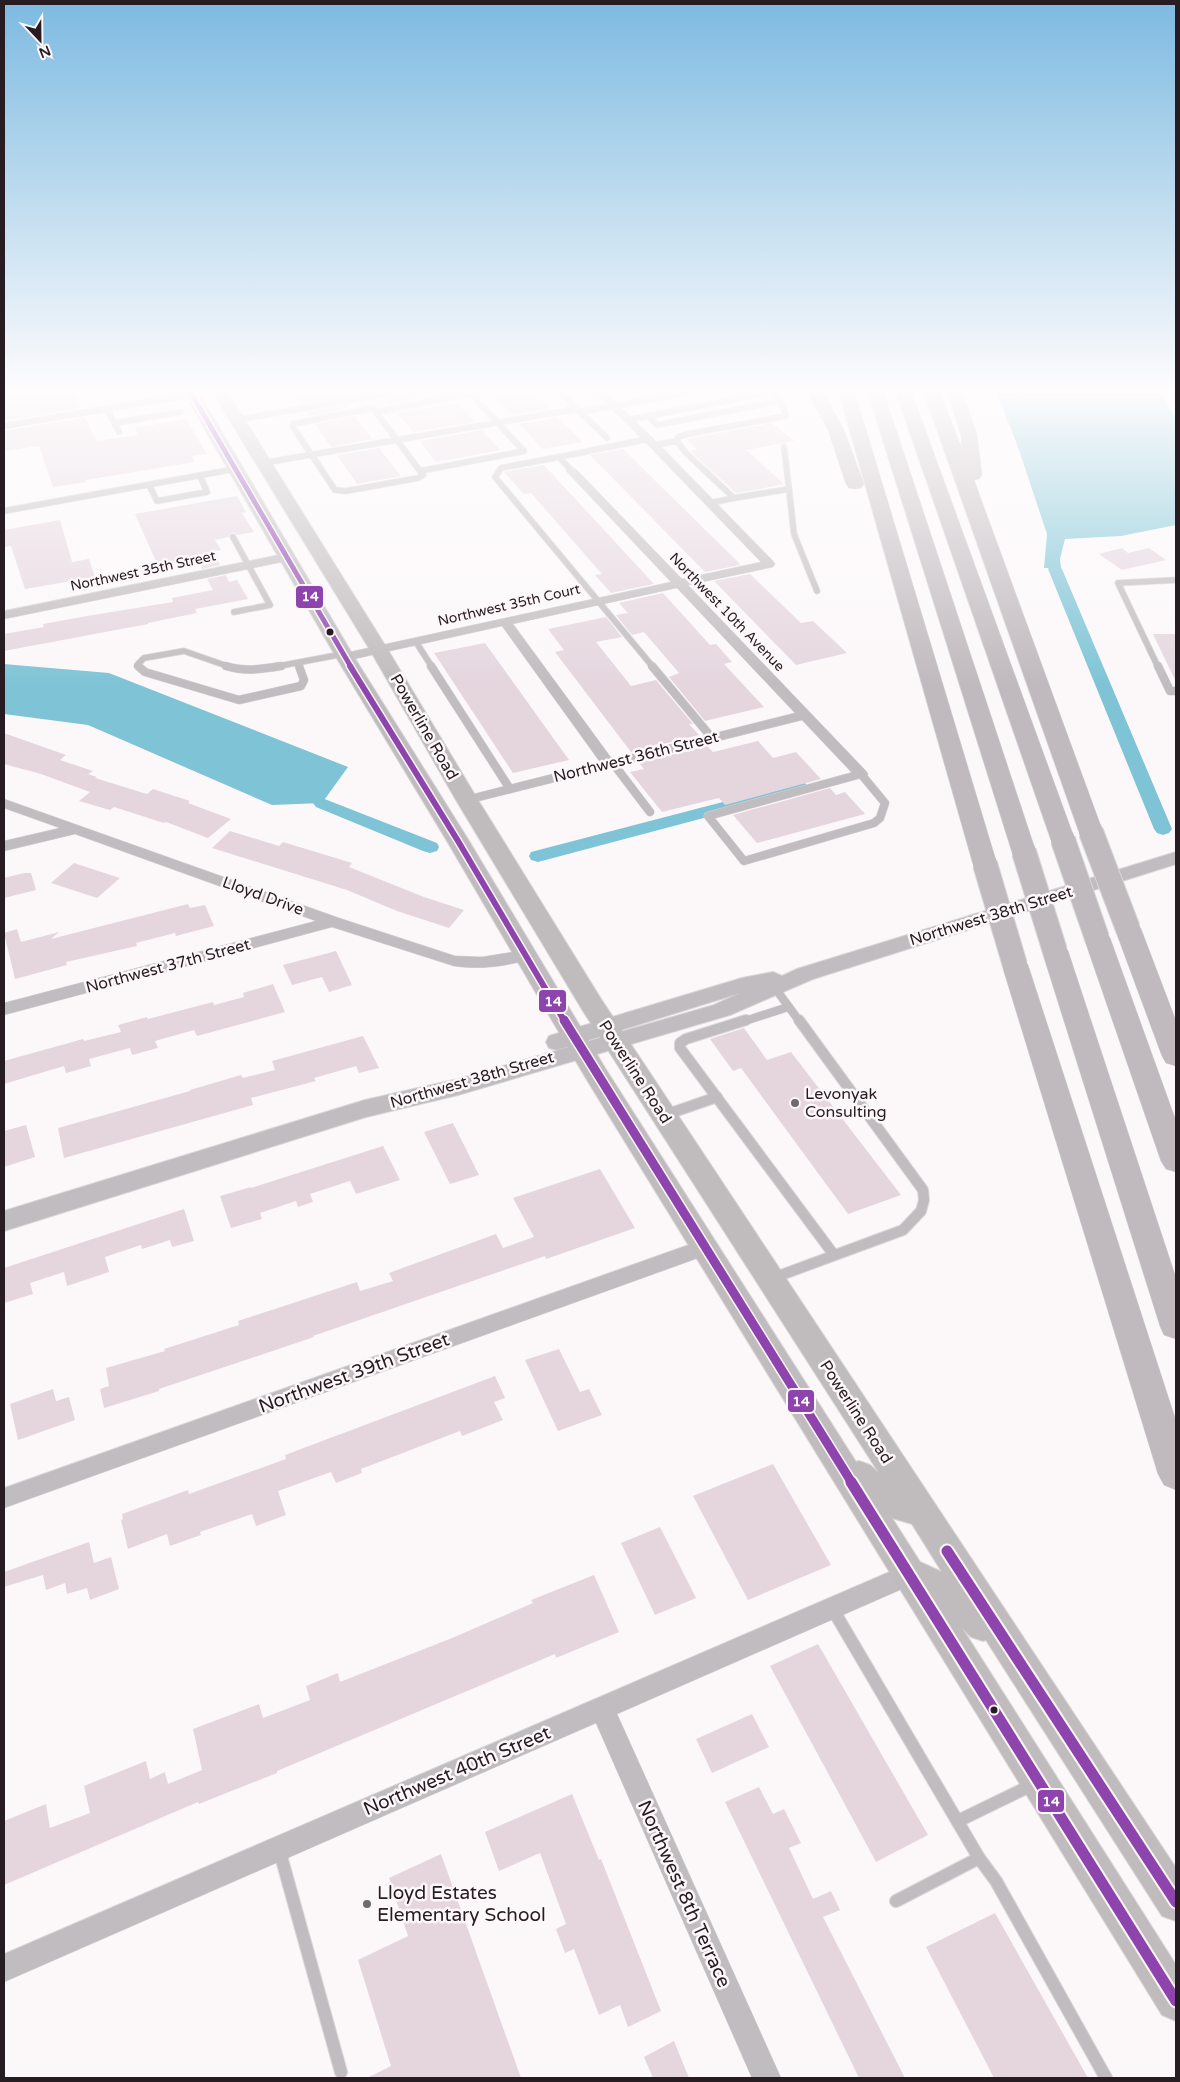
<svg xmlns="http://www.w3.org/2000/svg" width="1180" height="2082" viewBox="0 0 1180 2082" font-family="'Varela Round',sans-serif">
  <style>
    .water { fill: #7ec4d6 }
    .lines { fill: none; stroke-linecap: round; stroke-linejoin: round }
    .canal { fill: #7ec4d6; fill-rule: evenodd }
    .building { fill: #e5d6de }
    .service-far3-casing { stroke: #d9d6d7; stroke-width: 7 }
    .service-far2-casing { stroke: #d9d6d7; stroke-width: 9 }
    .service-far1-casing { stroke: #d9d6d7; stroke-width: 12 }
    .service-casing { stroke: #d9d6d7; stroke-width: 14 }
    .minor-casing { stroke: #d9d6d7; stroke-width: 1 }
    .tertiary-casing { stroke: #d9d6d7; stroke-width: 2 }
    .secondary-casing { stroke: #d9d6d7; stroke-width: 2 }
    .motorway-casing { stroke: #d9d6d7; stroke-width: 1 }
    .service-far3 { stroke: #c1bcbf; stroke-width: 5.5 }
    .service-far2 { stroke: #c1bcbf; stroke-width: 8 }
    .service-far1 { stroke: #c1bcbf; stroke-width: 10 }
    .service { stroke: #c1bcbf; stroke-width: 12 }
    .minor { fill: #c1bcbf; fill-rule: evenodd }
    .tertiary { fill: #c1bcbf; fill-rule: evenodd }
    .secondary { fill: #c0bcbe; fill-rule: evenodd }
    .motorway { fill: #c0b9bd; fill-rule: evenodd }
    .motorway-bridge-casing { stroke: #d9d6d7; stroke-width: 26; stroke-linecap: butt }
    .motorway-bridge { stroke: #c0b9bd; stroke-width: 24 }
    .bus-1-far3-casing { stroke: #fdf7fa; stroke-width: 8 }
    .bus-1-far2-casing { stroke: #fdf7fa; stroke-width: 9 }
    .bus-1-far1-casing { stroke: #fdf7fa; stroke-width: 12 }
    .bus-1-casing { stroke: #fdf7fa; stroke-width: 15 }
    .bus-1-far3 { stroke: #8e44ad; stroke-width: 5 }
    .bus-1-far2 { stroke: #8e44ad; stroke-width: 6 }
    .bus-1-far1 { stroke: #8e44ad; stroke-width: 9 }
    .bus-1 { stroke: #8e44ad; stroke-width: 11 }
    .bus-dot { fill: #271c22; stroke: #fdf7fa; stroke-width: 2 }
    .poi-dot { fill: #72696e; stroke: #fdf7fa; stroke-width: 2 }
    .labels { text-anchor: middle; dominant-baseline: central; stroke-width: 5; stroke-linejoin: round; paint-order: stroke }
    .far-street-label { font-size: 14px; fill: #271c22; stroke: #fdf7fa }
    .street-label { font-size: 16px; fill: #271c22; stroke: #fdf7fa }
    .poi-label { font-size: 16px; fill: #271c22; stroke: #fdf7fa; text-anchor: start }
    .near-street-label { font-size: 19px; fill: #271c22; stroke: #fdf7fa }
    .near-poi-label { font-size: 19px; fill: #271c22; stroke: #fdf7fa; text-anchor: start }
    .line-badge { stroke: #fdf7fa; stroke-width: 2 }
    .badge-label { font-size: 14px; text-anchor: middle; font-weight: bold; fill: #fff }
  </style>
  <rect width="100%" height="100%" fill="#fcf8fa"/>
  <g class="water">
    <path d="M1162,393l14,27v105l-55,11 -56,3 -5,20 1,9h-17l3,-34 -29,-87 -21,-54z"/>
    <path d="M4,664l105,9 239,94 -26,36 -50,2 -184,-80 -84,-11z"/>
  </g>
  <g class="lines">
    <g class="canal">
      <path d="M1055,565l5,1 2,3 110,260 -3,4 -6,2 -6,-2 -3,-4 -106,-260 2,-3z"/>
      <path d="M799,782l6,1 3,4 -3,4 -267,71 -7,-2 -2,-4 2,-4z"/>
      <path d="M322,798l115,45 2,4 -2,4 -7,2 -7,-2 -107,-44 -3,-4 3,-4z"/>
    </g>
  </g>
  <g class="building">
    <path d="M4,394h70l7,14 -77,13z"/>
    <path d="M294,394h44l3,3 -40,7z"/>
    <path d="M394,394h18l1,6 -23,4 -5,-6 7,-1z"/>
    <path d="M493,394h42l14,15 -37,6z"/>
    <path d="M458,403l17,19 -62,10 -16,-19z"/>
    <path d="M347,405l2,3 -40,8 -2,-4z"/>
    <path d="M355,416l17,23 -41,8 -16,-23z"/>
    <path d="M85,417l12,24 41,-6 -3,-7 51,-9 21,35 -15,2 3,6 -110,18 1,2 -33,5 -14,-41 -35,5v-20z"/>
    <path d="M557,417l26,25 -41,7 -22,-25z"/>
    <path d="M772,423l22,18 -48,9 38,34 -29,6 -19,3 -46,-42 7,-2 -11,-10z"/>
    <path d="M482,430l18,20 -64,12 -16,-21z"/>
    <path d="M379,448l22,28 -44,8 -20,-29z"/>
    <path d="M623,449l116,114 1,2 -35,7 -115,-117z"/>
    <path d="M544,465l110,119 -43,9 -16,-18 7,-1 -71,-81 -7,1 -20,-22z"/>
    <path d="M237,496l9,16 -4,1 12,19 -17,3 -4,-3 -5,5 -13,3 6,10 -8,1 7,14 -18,4 -5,-10 -39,7 -23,-52z"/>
    <path d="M60,520l12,42 17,-3 6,18 -70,12 -14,-43 -7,1v-17z"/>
    <path d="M1122,548l6,5 21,-5 17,12 -44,10 -23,-16z"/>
    <path d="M750,574l51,49 12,-2 34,32 -51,12 -82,-84z"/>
    <path d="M226,575l3,7 8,-2 11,19 -53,10 2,4 -49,10v1l-144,27v-17l40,-7 -1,-3 44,-8 86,-14 -1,-4 41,-8 -6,-11z"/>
    <path d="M663,593l47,52 6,-1 16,18 -8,2 40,43 -59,14 -36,-44 10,-4 -35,-41 -12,3 -16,-20 12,-2 -9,-10z"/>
    <path d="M606,617l16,20 -26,5 35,44 25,-6 37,44h-4l10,11 -68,17 -76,-100 9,-2 -16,-21z"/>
    <path d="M1153,634h23v48z"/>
    <path d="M485,643l84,117 -56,13 -79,-120z"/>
    <path d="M4,733l62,22 -6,5 33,11 -5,3 9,3 -2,1 52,16 6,-5 37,12 -2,2 43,16 -23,19 -42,-16 -2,1 -50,-16 -4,3 -31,-9 11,-9 -49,-18 -37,-10z"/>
    <path d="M758,741l15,17 23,-6 25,27 -96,26 -6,-7 -57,14 -32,-40 14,-3 -5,-6 68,-17 6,6z"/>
    <path d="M830,788l6,7 9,-3 20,22 -108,29 -24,-28z"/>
    <path d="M230,831l49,15 4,-4 69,21 -3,4 75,30 40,13 -15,18 -52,-17 -50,-21 -135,-42z"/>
    <path d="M74,863l46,15 -23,20 -46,-15z"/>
    <path d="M24,873h7l5,17 -32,8v-20z"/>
    <path d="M188,904l2,4 15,-3 9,21 -38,10 -1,-3 -39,10 1,3 -71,16 1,3 -52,14 -11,-46 13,-4 4,13 38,-10 -8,7z"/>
    <path d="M336,951l16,34 -23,7 -7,-15 -30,8 -9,-20z"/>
    <path d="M273,984l12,28 -88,24 -3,-6 -39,11 3,7 -26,7 -2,-7 -41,11 2,7 -25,7 -2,-7 -60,18v-23l79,-22 1,2 37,-9 -3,-7 29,-8 1,2 65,-17 1,3 30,-8 -1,-4z"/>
    <path d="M744,1028l23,32 24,-8 110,143 -53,19 -107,-146 -8,3 -23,-32z"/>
    <path d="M363,1036l16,32 -20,5 -3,-7 -42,12 2,3 -65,17 2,7 -189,53 -6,-30 132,-37v-1l51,-15 2,3 32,-8 -3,-9z"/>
    <path d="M453,1123l26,52 -29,9 -26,-52z"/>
    <path d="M26,1125l9,32 -31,10v-36z"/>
    <path d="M383,1146l17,34 -44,14 -6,-13 -40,13 3,8 -15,5 -2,-6 -36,12 2,6 -31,9 -11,-32 31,-9v1z"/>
    <path d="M600,1169l35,59 -89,31 -1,-3 -232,80 1,1 -155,52v2l-55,17 -4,-19 9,-3 -3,-18 59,-17 -1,-2 75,-24 -1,-4 119,-39 3,9 33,-10 -4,-8 107,-39 7,14 31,-11 -21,-39z"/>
    <path d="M184,1209l10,32 -22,6 -2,-7 -28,9 -1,-4 -36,12 4,15 -42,14 -3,-14 -34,11 3,11 -29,9v-35z"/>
    <path d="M559,1349l21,43 9,-3 13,26 -44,16 -33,-71z"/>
    <path d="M495,1376l10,22 -11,4 9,18 -41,16 -2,-5 -99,38 1,4 -26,10 -5,-11 -53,19 8,24 -30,11 -4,-12 -52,18 1,3 -31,11 -3,-12 -39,15 -7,-29 2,-1 -1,-5 66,-24 1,4 97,-35 -1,-4z"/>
    <path d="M53,1389l3,12 13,-4 6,23 -57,20 -8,-36z"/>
    <path d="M773,1464l58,101 -83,35 -55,-104z"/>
    <path d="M660,1527l36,71 -41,17 -34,-72z"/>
    <path d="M89,1542l5,21 17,-6 8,32 -29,11 -3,-12 -20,6 -2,-11 -19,7 -3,-15 -39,12v-15z"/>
    <path d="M594,1575l25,57 -63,26 -1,-4 -278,117v2l-78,31 -1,-2 -194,83v-64l42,-17 4,24 40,-15 -6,-27 62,-25 4,18 15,-7 3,12 34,-14 -9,-41 66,-25 4,14 47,-18 -4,-14 32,-13 2,9 112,-44 81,-35 -2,-3z"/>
    <path d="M818,1644l110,191 -52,27 -106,-196z"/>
    <path d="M752,1714l17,33 -57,26 -16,-34z"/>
    <path d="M759,1787l14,27 11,-5 17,34 -12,5 24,51 18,-8 9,19 -17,7 82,161h-46l-134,-276z"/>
    <path d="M572,1794l27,66 2,-1 60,152 -33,16 -8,-22 -21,10 -25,-66 -9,4 -9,-24 10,-5 -26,-71 -41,18 -14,-39z"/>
    <path d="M441,1854l80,224h-154l24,-12 -33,-106 50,-24 -19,-58z"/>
    <path d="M995,1913l93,165h-94l-68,-131z"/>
    <path d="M674,2041l15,37h-36l-9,-21z"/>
  </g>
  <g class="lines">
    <defs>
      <g id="service-far3">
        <path d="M561,393l46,45"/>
        <path d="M373,408l50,67 -5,3 -72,13 -11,-1 -42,-63v-3z"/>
        <path d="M107,409l12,23"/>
        <path d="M376,412l96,-19"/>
        <path d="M580,412l106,-19"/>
        <path d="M648,416l9,9 123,-24"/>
        <path d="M236,420l153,-27"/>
        <path d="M628,420l138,-27"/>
        <path d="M115,423l66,-11"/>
        <path d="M677,441l9,12 48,45 -24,5"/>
        <path d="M654,445l23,-4 1,-4 10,-3 98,-18 -8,-20 -4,-3"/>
        <path d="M559,457l89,-18"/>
        <path d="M263,463l314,-54"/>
        <path d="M420,471l104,-20 -52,-56"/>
        <path d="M572,471l-13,-14 -58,11 -6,9 158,190"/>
        <path d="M149,485l8,16 50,-9 -7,-16"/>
        <path d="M789,489l5,45 23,57"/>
        <path d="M734,498l55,-9 -5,-42"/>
        <path d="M233,537l37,68 -36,7"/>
        <path d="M416,642l16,25"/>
        <path d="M298,663l1,4"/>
        <path d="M139,667l-1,-3 6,-6 40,-7 46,16"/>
        <path d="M274,667l69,-13"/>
        <path d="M1158,667l-40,-84 58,-3"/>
      </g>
      <g id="service-far2">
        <path d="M138,666l7,6 94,28 62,-14 3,-6 -5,-14"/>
        <path d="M226,666c19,6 36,3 55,0"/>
        <path d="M431,666l79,123"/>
        <path d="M652,666l60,72"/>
        <path d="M1158,666l12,25h6"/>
        <path d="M612,762l38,50"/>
        <path d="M861,774l24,29 -5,15 -6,5 -130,38 -36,-45z"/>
        <path d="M775,988l25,34"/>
        <path d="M742,1022l46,-15"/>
      </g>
      <g id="service-far1">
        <path d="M746,1020l-60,19 -6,4v5l154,207"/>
        <path d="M665,1115l52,-18"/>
        <path d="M773,1278l130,-48 18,-19 3,-11 -1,-10 -124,-170"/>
      </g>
      <g id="service">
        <path d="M832,1608l147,250 -83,43"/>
        <path d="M958,1821l74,-36"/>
        <path d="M279,1849l62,223"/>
        <path d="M979,1858l17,23 110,197"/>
      </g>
      <g id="minor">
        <path d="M182,393l14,2 -5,3 -187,31v-6z"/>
        <path d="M595,393h11l46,44 121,124 2,3 -2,3 -85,18 178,186 2,3 -2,3h-10l-54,-57 -335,84 -5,-1 -2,-3 2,-3 138,-35 -98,-136 -157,35 -5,-1 -2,-3 2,-3 5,-1 326,-71 -103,-109 -2,-2 2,-2h8l106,110 79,-17 -117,-121zM677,588l118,125 -183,46 -99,-135z"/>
        <path d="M236,466l6,3 -2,2 -236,43v-6z"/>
        <path d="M288,553l6,4 -2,3 -288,59v-8z"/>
        <path d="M4,799l335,119 116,38 27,1 44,-7 6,1 2,4 -2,4c-26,7 -51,11 -78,7l-122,-39 -328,88v-12l312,-82 -241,-87 -71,17v-10l56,-13 -56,-20z"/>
        <path d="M705,1239l7,2 3,6 -3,6 -708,255v-20z"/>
        <path d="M910,1563l8,3 4,8 -4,8 -301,132 164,364h-29l-156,-355 -592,259v-28z"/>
      </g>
      <path id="tertiary" d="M1176,852v12l-363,115 -83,36 -272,80 -92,22 -362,114v-20l361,-111 93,-21 256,-74 26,-12 -183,57 -8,-2 -3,-6 3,-6 193,-58 31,-6 9,4 15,-7z"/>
      <path id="secondary" d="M184,393h15l155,264 115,184 136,227 251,394 3,-1 11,4 9,8 -296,-462 -127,-211 -86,-150 -157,-257h15l160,257 90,150 123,199 575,869v53l-14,-5 -176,-276 -3,1 -12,-4 -9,-9 214,337v56l-14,-6 -575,-935 -140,-239 -111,-184zM892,1518l20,6 30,48 -22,-10z"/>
      <g id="motorway">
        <path d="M808,393h16l20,37 20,54 -3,4 -6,1 -6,-1 -3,-4 -18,-54z"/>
        <path d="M839,393h16l142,471 -3,5 -9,3 -9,-3 -3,-5z"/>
        <path d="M868,393h16l152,459 -3,5 -9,2 -9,-2 -3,-5z"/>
        <path d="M896,393h16l163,447 -4,5 -8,2 -8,-2 -4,-5z"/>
        <path d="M924,393h16l22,56 -1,-14 -14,-42h16l14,42 5,40 -3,4 -5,1 129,352 -4,5 -8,2 -8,-2 -4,-5z"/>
        <path d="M1128,921l9,2 4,6 35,92v45l-10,-3 -4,-7 -47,-127 4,-6z"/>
        <path d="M1097,930l9,2 4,6 66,183v51l-10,-3 -5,-8 -77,-223 4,-6z"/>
        <path d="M1055,943l9,2 4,6 108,327v61l-12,-4 -4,-9 -118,-375 4,-6z"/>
        <path d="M1015,956l9,3 4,6 148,456v69l-12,-5 -6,-11 -156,-509 4,-6z"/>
      </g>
    </defs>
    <use href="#service-far3" class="service-far3-casing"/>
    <use href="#service-far2" class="service-far2-casing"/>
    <use href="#service-far1" class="service-far1-casing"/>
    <use href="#service" class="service-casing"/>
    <use href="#minor" class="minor-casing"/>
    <use href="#tertiary" class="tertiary-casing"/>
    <use href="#secondary" class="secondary-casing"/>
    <use href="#motorway" class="motorway-casing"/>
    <use href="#service-far3" class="service-far3"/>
    <use href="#service-far2" class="service-far2"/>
    <use href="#service-far1" class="service-far1"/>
    <use href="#service" class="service"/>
    <use href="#minor" class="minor"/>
    <use href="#tertiary" class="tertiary"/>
    <use href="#secondary" class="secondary"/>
    <use href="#motorway" class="motorway"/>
    <defs>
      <g id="motorway-bridge">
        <path d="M1091,832l37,97"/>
        <path d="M1063,840l34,98"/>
        <path d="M1024,852l31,99"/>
        <path d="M985,864l30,101"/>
      </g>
    </defs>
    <use href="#motorway-bridge" class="motorway-bridge-casing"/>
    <use href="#motorway-bridge" class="motorway-bridge"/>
    <defs>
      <path id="bus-1-far3" d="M191,393l160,274"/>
      <path id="bus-1-far2" d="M350,666l108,175 107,181"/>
      <path id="bus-1-far1" d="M564,1020l288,463"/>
      <g id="bus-1">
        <path d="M851,1482l325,519"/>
        <path d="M947,1551l229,351"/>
      </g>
    </defs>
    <use href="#bus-1-far3" class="bus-1-far3-casing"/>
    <use href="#bus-1-far2" class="bus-1-far2-casing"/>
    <use href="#bus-1-far1" class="bus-1-far1-casing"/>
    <use href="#bus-1" class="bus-1-casing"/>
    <use href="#bus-1-far3" class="bus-1-far3"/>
    <use href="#bus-1-far2" class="bus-1-far2"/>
    <use href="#bus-1-far1" class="bus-1-far1"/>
    <use href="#bus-1" class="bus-1"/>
  </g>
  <linearGradient id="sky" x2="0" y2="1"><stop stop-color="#7dbae1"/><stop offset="0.57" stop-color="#fefcfd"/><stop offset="1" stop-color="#fefcfd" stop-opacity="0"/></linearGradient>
  <rect width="1180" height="685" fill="url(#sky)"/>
  <g class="bus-dot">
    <circle cx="330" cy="632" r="4.5"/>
    <circle cx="994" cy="1710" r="4.5"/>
  </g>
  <g class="poi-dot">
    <circle cx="795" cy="1103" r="5"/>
    <circle cx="367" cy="1904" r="5"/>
  </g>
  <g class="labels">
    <g class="far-street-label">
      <text transform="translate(143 571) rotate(-12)">Northwest 35th Street</text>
      <text transform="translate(509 605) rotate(-13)">Northwest 35th Court</text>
      <text transform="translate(727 612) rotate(46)">Northwest 10th Avenue</text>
    </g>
    <g class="street-label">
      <text transform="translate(424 727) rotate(60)">Powerline Road</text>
      <text transform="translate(636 757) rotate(-14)">Northwest 36th Street</text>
      <text transform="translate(263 896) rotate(20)">Lloyd Drive</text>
      <text transform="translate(991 916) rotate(-17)">Northwest 38th Street</text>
      <text transform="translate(168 966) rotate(-15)">Northwest 37th Street</text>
      <text transform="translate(635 1072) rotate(57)">Powerline Road</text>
      <text transform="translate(472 1080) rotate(-16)">Northwest 38th Street</text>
      <text transform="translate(856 1412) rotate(57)">Powerline Road</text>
    </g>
    <g class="poi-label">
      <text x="805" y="1094">Levonyak<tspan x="805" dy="18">Consulting</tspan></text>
    </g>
    <g class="near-street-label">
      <text transform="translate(354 1373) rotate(-20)">Northwest 39th Street</text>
      <text transform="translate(457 1771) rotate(-23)">Northwest 40th Street</text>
      <text transform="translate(684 1894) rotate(66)">Northwest 8th Terrace</text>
    </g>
    <g class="near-poi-label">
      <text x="377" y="1893">Lloyd Estates<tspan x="377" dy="22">Elementary School</tspan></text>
    </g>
  </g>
  <g class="line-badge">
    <rect x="295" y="585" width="29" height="24" rx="5" fill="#8e44ad"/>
    <rect x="538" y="989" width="29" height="24" rx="5" fill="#8e44ad"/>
    <rect x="787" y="1389" width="28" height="24" rx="5" fill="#8e44ad"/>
    <rect x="1037" y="1789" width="28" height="24" rx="5" fill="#8e44ad"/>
  </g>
  <g class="badge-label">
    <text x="310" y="601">14</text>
    <text x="553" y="1006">14</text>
    <text x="801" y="1406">14</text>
    <text x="1051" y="1806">14</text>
  </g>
  <rect width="1180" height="2082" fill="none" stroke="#271c22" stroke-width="10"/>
  <g transform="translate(40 40) rotate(158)" stroke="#fdf7fa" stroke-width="4" paint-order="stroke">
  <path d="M0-4L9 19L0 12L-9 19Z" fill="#271c22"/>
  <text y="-8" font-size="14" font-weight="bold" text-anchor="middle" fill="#271c22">N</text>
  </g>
</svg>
